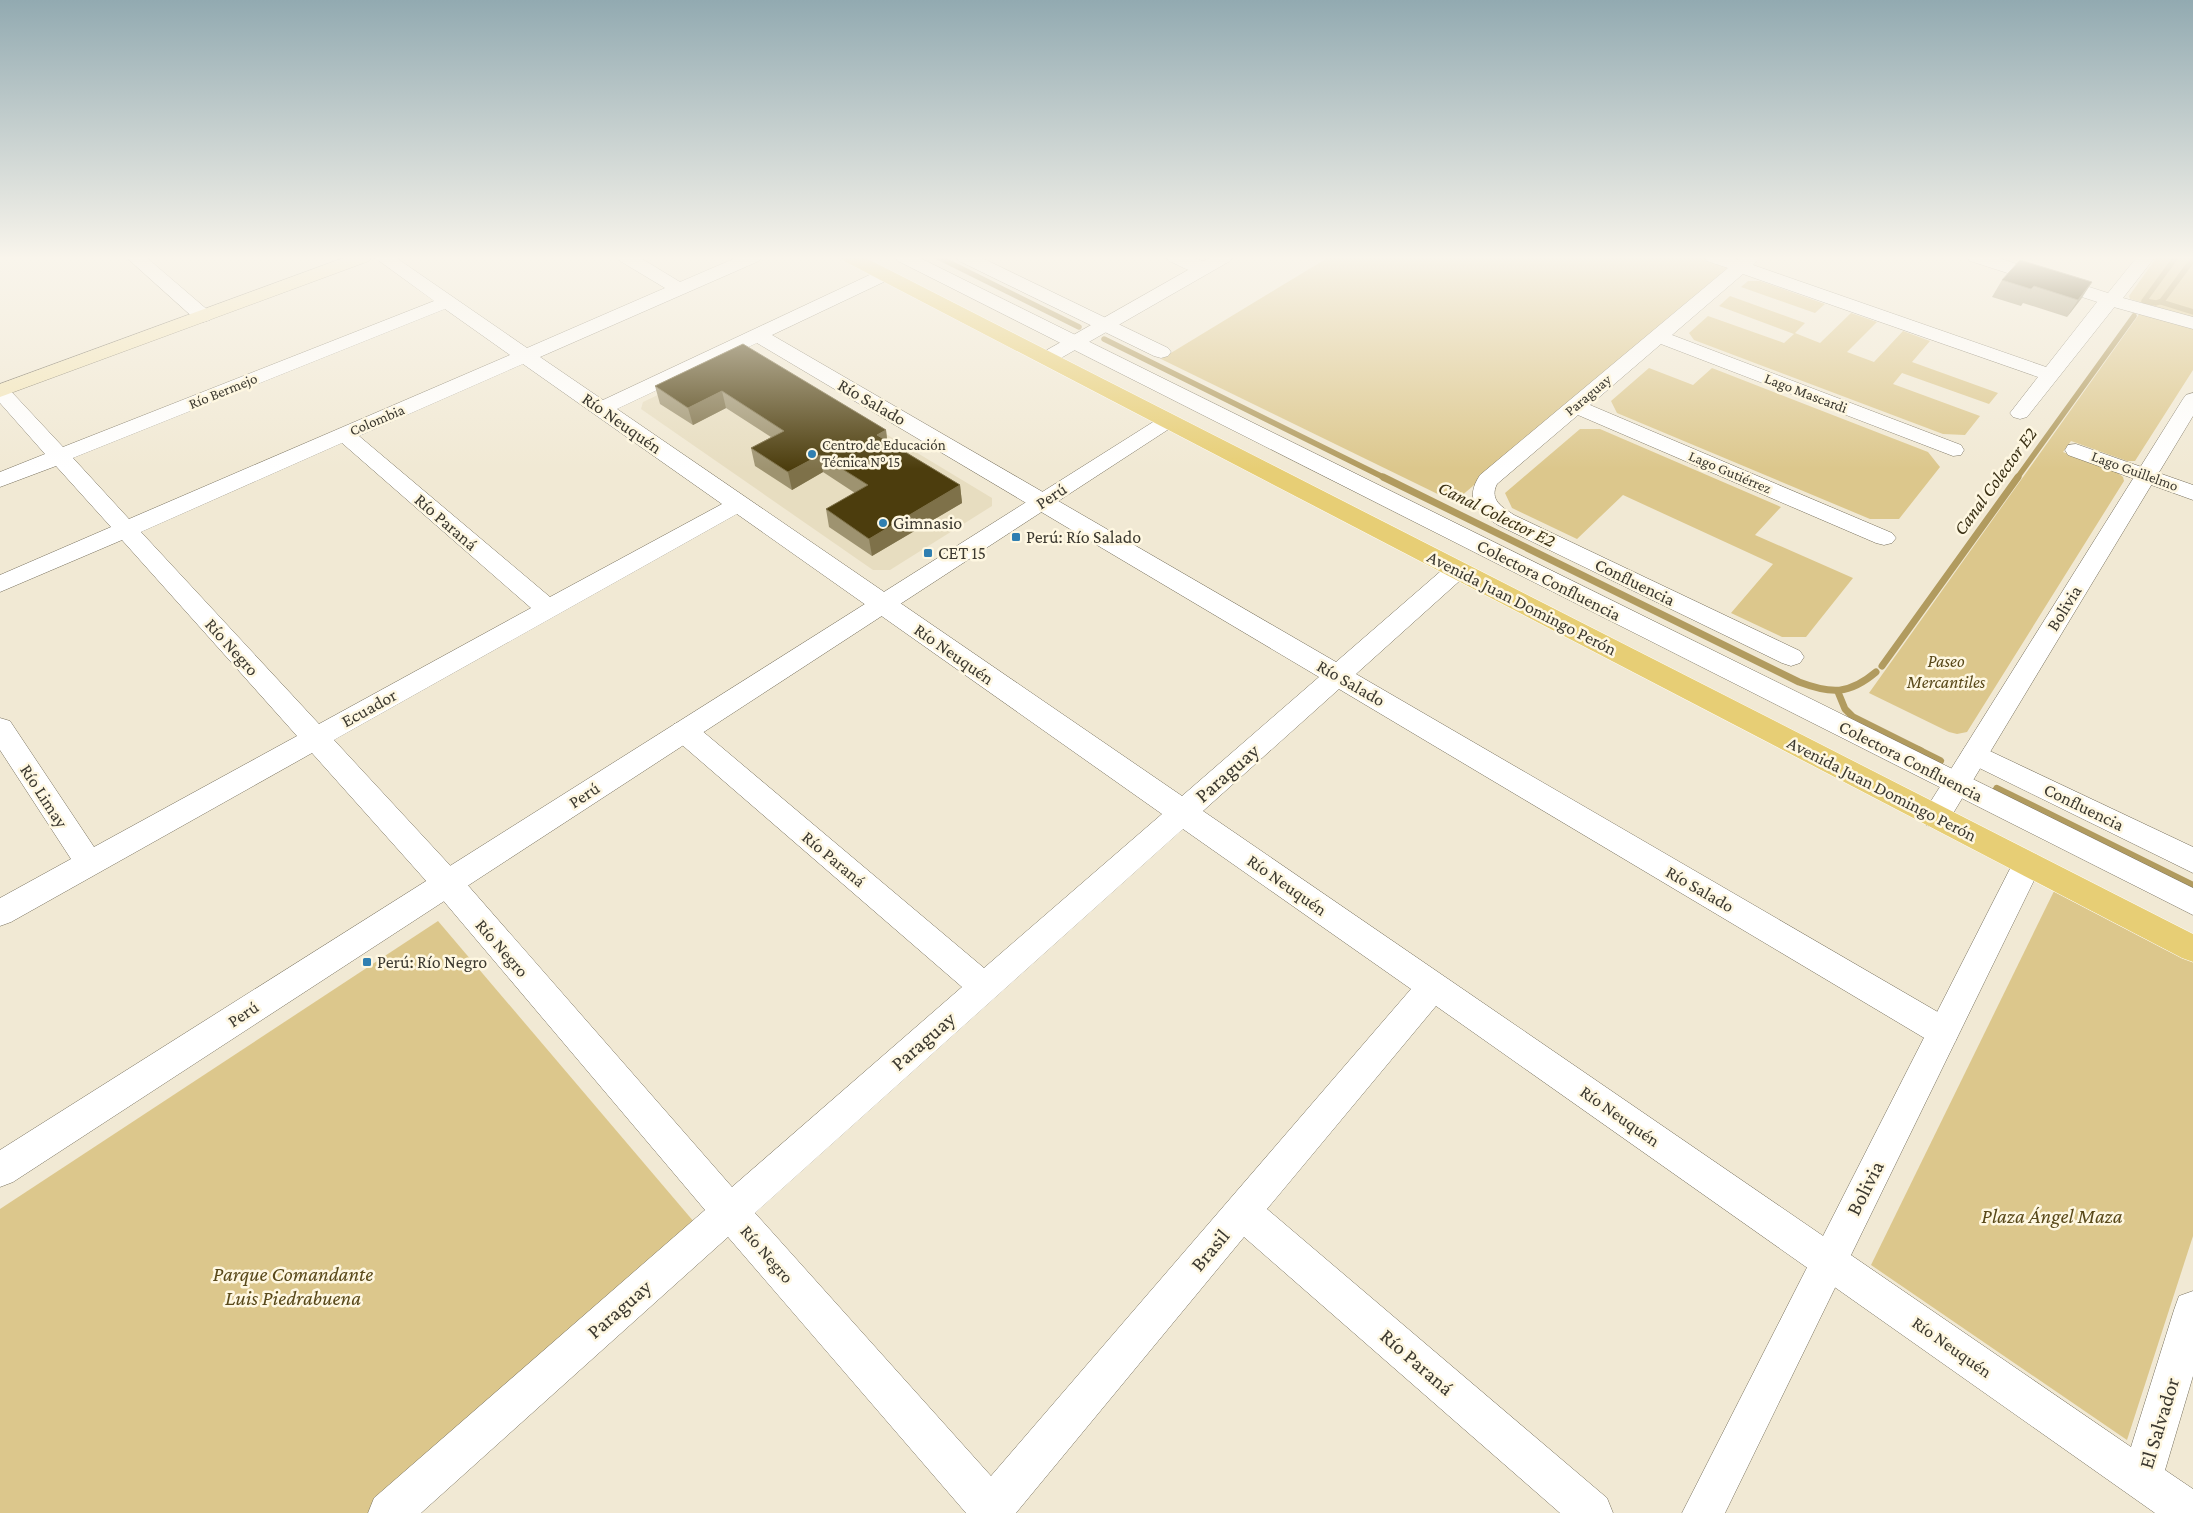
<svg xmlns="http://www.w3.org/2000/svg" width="2193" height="1513" viewBox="0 0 2193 1513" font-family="'Crimson Pro',serif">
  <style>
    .built { fill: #e7ddc0 }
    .green { fill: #dcc78c }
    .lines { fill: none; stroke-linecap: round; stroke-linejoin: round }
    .stream-far2 { stroke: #b19b5f; stroke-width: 5.5 }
    .stream-far1 { stroke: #b19b5f; stroke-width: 7 }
    .stream { stroke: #b19b5f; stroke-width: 8 }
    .minor-casing { stroke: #766f5c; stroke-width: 1 }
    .tertiary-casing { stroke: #766f5c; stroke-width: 1 }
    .secondary-casing { stroke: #766f5c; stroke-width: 1 }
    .primary-casing { stroke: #fff; stroke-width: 1 }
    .minor { fill: #fff; fill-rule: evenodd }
    .tertiary { fill: #fff; fill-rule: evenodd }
    .secondary { fill: #f3e6ba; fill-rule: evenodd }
    .primary { fill: #e7ce75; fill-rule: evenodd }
    .wall { fill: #9e9370 }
    .shaded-wall { fill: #7e7149 }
    .building { fill: #4c3d0d; stroke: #7e7149 }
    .poi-dot { fill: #307fb1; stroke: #fef7e1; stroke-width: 2 }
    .labels { text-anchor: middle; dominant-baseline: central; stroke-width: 5; stroke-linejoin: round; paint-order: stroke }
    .far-street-label { font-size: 15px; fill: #3c3930; stroke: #fef7e1 }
    .far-poi-label { font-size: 15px; fill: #3c3930; stroke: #fef7e1; text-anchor: start }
    .street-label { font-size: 18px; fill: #3c3930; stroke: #fef7e1 }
    .poi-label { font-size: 18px; fill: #3c3930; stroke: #fef7e1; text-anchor: start }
    .park-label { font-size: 18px; font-style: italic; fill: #584819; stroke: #fef7e1 }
    .water-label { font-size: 19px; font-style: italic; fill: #3a3014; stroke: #fef7e1 }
    .near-street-label { font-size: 21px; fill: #3c3930; stroke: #fef7e1 }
    .near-park-label { font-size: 21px; font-style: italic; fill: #584819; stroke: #fef7e1 }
  </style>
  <rect width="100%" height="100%" fill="#f1e9d4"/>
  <path class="built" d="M742,355h13l237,143v8l-102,64h-17l-232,-161 2,-7z"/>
  <g class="green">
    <path d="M1329,257h376l28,10 -279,235 -293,-143z"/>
    <path d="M2157,257h36v61l-63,-19 -1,-3z"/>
    <path d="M1748,281h12l65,23 -10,9 -74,-26z"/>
    <path d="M1730,296l75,27 -10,10 25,10 31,-30 26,9 -30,30 27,10 29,-31 27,10 -18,21 86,31 -9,11 -87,-31 -9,11 87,32 -15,19 -22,-1 -249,-94 -5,-7 19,-17 76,27 10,-9 -75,-28z"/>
    <path d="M2140,313l53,15v42l-58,91h-8l-56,-20 -8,11 55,21 5,4 1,4 -157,251 -10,2 -8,-2 -80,-39z"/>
    <path d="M1649,368l44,17 19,-17 216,84 12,15 -41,52h-29l-253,-106 -6,-12z"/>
    <path d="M1580,429h20l181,78 -26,28 98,43 -47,59h-24l-51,-24 42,-49 -150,-69 -46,44 -65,-31 -7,-15z"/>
    <path d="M2058,883l135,70v283l-66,204 -256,-175z"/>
    <path d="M438,921l262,308 -323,284h-377v-304z"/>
  </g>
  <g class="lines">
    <g class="stream-far2">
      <path d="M938,257l141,70"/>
      <path d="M2176,257l-32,44 12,2 6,-2 31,-42"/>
      <path d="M2161,302l32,10"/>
      <path d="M1104,339l281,139"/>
      <path d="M2017,478l117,-162"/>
    </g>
    <g class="stream-far1">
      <path d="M1383,477l416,205c32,12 50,13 77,-10"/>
      <path d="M1882,666l136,-189"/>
      <path d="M1838,692l7,17 8,8 68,34"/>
    </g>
    <g class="stream">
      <path d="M1918,750l22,11"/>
      <path d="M1997,789l196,97"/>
    </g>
    <defs>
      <g id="minor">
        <path d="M126,257h20l64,55 2,4 -2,4 -7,2 -7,-2z"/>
        <path d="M374,257h21l132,91 138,-60 -45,-27 -3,-4h22l41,25 58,-25h24l-3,4 -219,96 63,43 275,-129 6,-1 6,1 3,4 -3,4 -118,56 564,327 113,-98 8,-2 8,2 4,6 -4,6 -109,98 599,348 4,10 -4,10 -12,5 -12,-5 -592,-353 -136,122 928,636 43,-137 5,-14 14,-5v85l-28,94 28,19v24h-38l-719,-507 -169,203 340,289 6,15h-53l-316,-276 -228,276h-50l-238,-276 -307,276h-53l6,-15 331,-288 -269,-318 -124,-139 -301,169 -11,4v-28l71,-39 -71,-109v-32l10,3 84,126 203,-111 -175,-196 -122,52v-17l111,-48 -55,-61 -56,21v-15l45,-18 -45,-51v-18l7,2 56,60 371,-146zM445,309l65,46 -381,164 -56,-61zM757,343l562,334 -137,119 -565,-387zM523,364l199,140 -172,93 -191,-161zM342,443l189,165 -212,116 -178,-192zM737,514l425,300 -178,154 -290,-244 -10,-3 -10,3 -4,7 4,7 288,249 -230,200 -274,-313 -124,-134zM1183,829l228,160 -420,487 -236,-263z"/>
        <path d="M895,257h23l1275,631v27l-1295,-654z"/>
        <path d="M956,257h24l188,91 3,4 -3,4 -7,2 -7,-2 -195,-95z"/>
        <path d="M1166,257c15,0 37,-2 46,12l-3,4c-13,3 -28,-7 -40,-12z"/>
        <path d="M1704,257h27l7,3 3,-3h20l-8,8 293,102 51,-65c7,-6 11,-8 21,-6l2,4 -93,117 -7,2 -7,-2 -3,-4 28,-36 -295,-103 -71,61 289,110 3,5 -3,5 -8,1 -292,-112 -71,61 302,128 4,5 -4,5 -8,2 -8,-2 -298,-128 -81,69c-8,16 5,23 17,31l286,136 4,6 -4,6 -9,3 -9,-3 -284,-138c-21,-13 -34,-26 -18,-50l248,-207 -21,-7z"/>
        <path d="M2076,444l117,41v15l-125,-45 -3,-5 3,-5z"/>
        <path d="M1975,744l218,103v26l-228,-112 -4,-7 4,-7z"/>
      </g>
      <g id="tertiary">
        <path d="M1211,257h22l-3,4 -176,101 -7,2 -7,-2 -3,-4 3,-4z"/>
        <path d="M1967,257h28l113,36 29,-36h18l-32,41 70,19v12l-83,-23 -140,-45z"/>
        <path d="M2193,393v23l-247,409 -10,3 -10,-3 -4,-8 4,-8 257,-410 3,-4z"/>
        <path d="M1168,415l7,2 3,4 -3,4 -1162,757 -13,5v-37l1161,-733z"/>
        <path d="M2027,852l10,3 5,9 -317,649h-43l335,-658z"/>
      </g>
      <path id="secondary" d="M346,257h26l-3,4 -369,136v-13z"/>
      <path id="primary" d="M841,257h23l1329,677v28l-11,-4 -1338,-697z"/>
    </defs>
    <use href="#minor" class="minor-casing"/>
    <use href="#tertiary" class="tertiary-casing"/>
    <use href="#secondary" class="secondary-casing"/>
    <use href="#primary" class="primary-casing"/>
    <use href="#minor" class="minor"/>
    <use href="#tertiary" class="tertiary"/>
    <use href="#secondary" class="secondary"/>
    <use href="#primary" class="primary"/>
  </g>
  <g class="wall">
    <path d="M2002,280l90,2 -11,17 -14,18 -44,-14 -2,3 -29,-9z"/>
    <path d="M743,344l143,86 1,11 73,44 2,18 -90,53 -43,-29 -3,-18 29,-16 -32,-21 -31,18 -37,-24 -4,-18 20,-11 -45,-29 -33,17 -33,-21 -5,-18z"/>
  </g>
  <g class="shaded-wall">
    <path d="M2092,282l-11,17 -14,18 11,-17z"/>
    <path d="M722,391l4,17 -33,17 -5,-17z"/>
    <path d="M886,430l2,18 -11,-13z"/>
    <path d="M820,455l3,17 -31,18 -4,-18z"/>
    <path d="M960,485l2,18 -90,53 -3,-17z"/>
  </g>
  <g class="building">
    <path d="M2020,260l72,22 -14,18 -44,-14 -3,3 -29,-9z"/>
    <path d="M743,344l143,86 -9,5 83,50 -91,54 -43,-30 42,-24 -48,-30 -32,17 -37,-24 33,-17 -62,-40 -34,17 -33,-22z"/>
  </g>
  <linearGradient id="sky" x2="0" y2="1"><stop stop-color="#92aab1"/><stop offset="0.55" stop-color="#f9f5ec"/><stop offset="1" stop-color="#f9f5ec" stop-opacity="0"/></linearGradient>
  <rect width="2193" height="469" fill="url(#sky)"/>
  <g class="poi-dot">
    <circle cx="812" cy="454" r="5"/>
    <circle cx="883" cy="523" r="5"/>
    <rect x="1011" y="532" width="10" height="10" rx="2.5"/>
    <rect x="923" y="548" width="10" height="10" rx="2.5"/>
    <rect x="362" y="957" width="10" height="10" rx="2.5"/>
  </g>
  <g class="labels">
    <g class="far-street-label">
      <text transform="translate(223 391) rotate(-22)">Río Bermejo</text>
      <text transform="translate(1806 393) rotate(21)">Lago Mascardi</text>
      <text transform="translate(1588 395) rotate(-40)">Paraguay</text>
      <text transform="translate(377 420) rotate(-23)">Colombia</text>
      <text transform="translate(2135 471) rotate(20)">Lago Guillelmo</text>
      <text transform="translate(1730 472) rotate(23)">Lago Gutiérrez</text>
    </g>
    <g class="far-poi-label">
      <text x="822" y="445">Centro de Educación<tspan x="822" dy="17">Técnica N° 15</tspan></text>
    </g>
    <g class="street-label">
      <text transform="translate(872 402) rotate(30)">Río Salado</text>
      <text transform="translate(622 423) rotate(35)">Río Neuquén</text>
      <text transform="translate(1051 496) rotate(-33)">Perú</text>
      <text transform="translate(446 522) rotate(41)">Río Paraná</text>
      <text transform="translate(1549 580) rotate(27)">Colectora Confluencia</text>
      <text transform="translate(1635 582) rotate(26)">Confluencia</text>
      <text transform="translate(1522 603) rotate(27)">Avenida Juan Domingo Perón</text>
      <text transform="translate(2064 608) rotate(-58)">Bolivia</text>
      <text transform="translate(232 647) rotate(48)">Río Negro</text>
      <text transform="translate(954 654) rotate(35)">Río Neuquén</text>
      <text transform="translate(1351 683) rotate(30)">Río Salado</text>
      <text transform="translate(369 708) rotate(-29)">Ecuador</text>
      <text transform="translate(1911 761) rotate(27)">Colectora Confluencia</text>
      <text transform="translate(1882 789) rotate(27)">Avenida Juan Domingo Perón</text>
      <text transform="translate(584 795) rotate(-33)">Perú</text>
      <text transform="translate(44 796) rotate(57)">Río Limay</text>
      <text transform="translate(2084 807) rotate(26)">Confluencia</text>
      <text transform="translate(834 859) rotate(40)">Río Paraná</text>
      <text transform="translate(1287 885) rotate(35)">Río Neuquén</text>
      <text transform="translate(1700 889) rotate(30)">Río Salado</text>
      <text transform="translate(502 948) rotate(49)">Río Negro</text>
      <text transform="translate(243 1014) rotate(-33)">Perú</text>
      <text transform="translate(1620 1116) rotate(35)">Río Neuquén</text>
      <text transform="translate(767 1254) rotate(49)">Río Negro</text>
      <text transform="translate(1952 1347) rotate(35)">Río Neuquén</text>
    </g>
    <g class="poi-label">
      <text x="893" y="523">Gimnasio</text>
      <text x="1026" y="537">Perú: Río Salado</text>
      <text x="938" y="553">CET 15</text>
      <text x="377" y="962">Perú: Río Negro</text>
    </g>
    <g class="park-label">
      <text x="1946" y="661">Paseo<tspan x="1946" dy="21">Mercantiles</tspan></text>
    </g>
    <g class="water-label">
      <text transform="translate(1995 481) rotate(-54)">Canal Colector E2</text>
      <text transform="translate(1497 514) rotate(26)">Canal Colector E2</text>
    </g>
    <g class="near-street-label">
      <text transform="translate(1227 773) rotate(-41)">Paraguay</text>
      <text transform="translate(923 1041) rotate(-41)">Paraguay</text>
      <text transform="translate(1865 1188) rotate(-63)">Bolivia</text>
      <text transform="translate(1210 1250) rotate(-50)">Brasil</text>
      <text transform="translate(619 1309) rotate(-41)">Paraguay</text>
      <text transform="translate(1417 1362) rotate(41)">Río Paraná</text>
      <text transform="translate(2159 1423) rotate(-73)">El Salvador</text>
    </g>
    <g class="near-park-label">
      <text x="2052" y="1216">Plaza Ángel Maza</text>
      <text x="293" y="1274">Parque Comandante<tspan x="293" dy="24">Luis Piedrabuena</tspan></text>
    </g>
  </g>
</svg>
